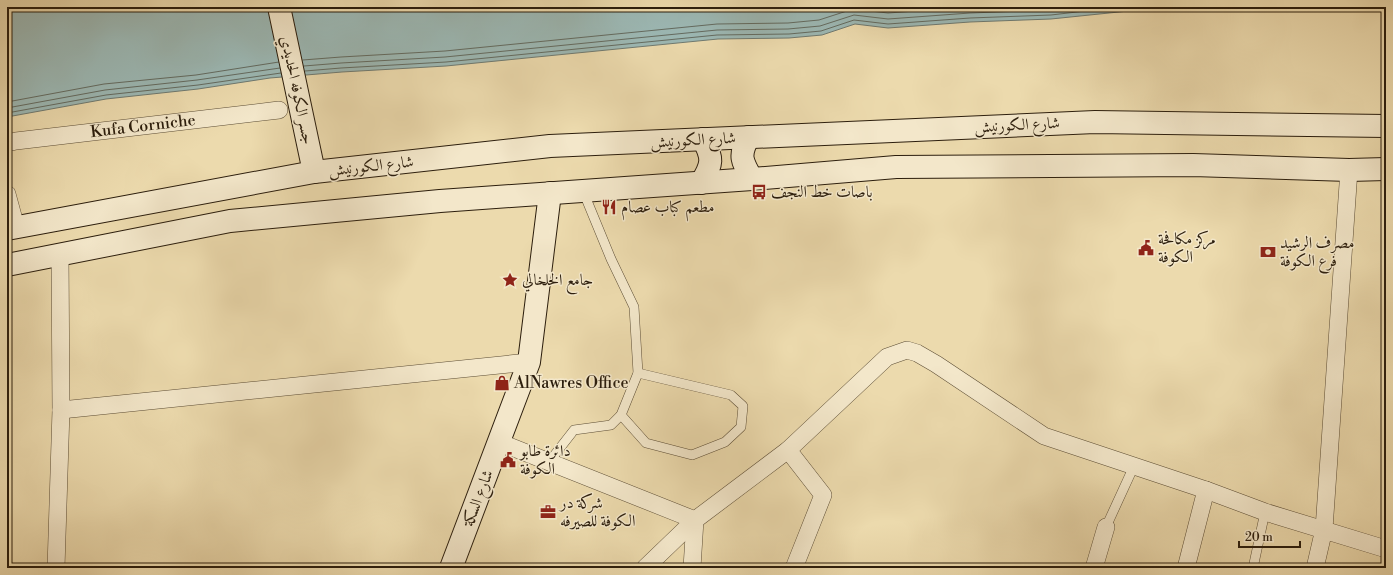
<svg xmlns="http://www.w3.org/2000/svg" width="1393" height="575" viewBox="0 0 1393 575" font-family="'Libre Bodoni',Amiri,serif">
  <style>
    .water { fill: #9cb8b4; stroke: #6f7a71 }
    .lines { fill: none; stroke-linecap: round; stroke-linejoin: round }
    .shore { stroke: #646b60; stroke-width: 1 }
    .lane-casing { stroke: #5c4d35; stroke-width: 10 }
    .street-casing { stroke: #5c4d35; stroke-width: 18 }
    .secondary-casing { stroke: #2c1e0d; stroke-width: 24 }
    .lane { stroke: #f3e7ca; stroke-width: 9 }
    .street { stroke: #f3e7ca; stroke-width: 17 }
    .secondary { stroke: #f3e7ca; stroke-width: 22 }
    .labels { text-anchor: middle; dominant-baseline: central; stroke-width: 3; stroke-linejoin: round; paint-order: stroke }
    .street-label { font-size: 16px; fill: #2c1e0d; stroke: #f3e7ca }
    .poi-label { font-size: 16px; fill: #2c1e0d; stroke: #f3e7ca; text-anchor: start }
  </style>
  <rect width="100%" height="100%" fill="#ecdaad"/>
  <filter id="stains"><feTurbulence type="fractalNoise" baseFrequency=".005" numOctaves="4"/><feColorMatrix values="0 0 0 0 .2 0 0 0 0 .09 0 0 0 0 .02 0 0 0 .5 -.17"/></filter>
  <radialGradient id="worn" r=".72"><stop offset=".6" stop-color="#630" stop-opacity="0"/><stop offset="1" stop-color="#630" stop-opacity=".3"/></radialGradient>
  <path class="water" d="M7,7h1160l-116,12 -81,3 -82,6 -33,-4 -33,11 -33,3 -71,1 -272,27 -104,6 -72,6 -72,11 -92,10 -99,18z"/>
  <g class="lines">
    <g class="shore">
      <path d="M303,60l38,-3 104,-6 272,-27 71,-1 31,-3 34,-11 35,4 82,-6"/>
      <path d="M304,66l37,-3 104,-6 272,-27 71,-1 32,-3 34,-11 34,4 82,-6 80,-3 24,-3"/>
      <path d="M305,71l36,-3 105,-6 271,-27 72,-1 32,-3 33,-11 34,4 82,-6 81,-3 68,-8"/>
      <path d="M7,102l97,-18 92,-9 83,-13"/>
      <path d="M7,108l98,-18 92,-10 83,-12"/>
      <path d="M7,113l99,-18 92,-10 83,-12"/>
    </g>
    <defs>
      <g id="lane">
        <path d="M621,415l25,28 46,12 33,-13 16,-15 2,-21 -12,-11 -93,-22"/>
        <path d="M549,462l25,-32 37,-5 10,-10 17,-42 -4,-66 -23,-48 -28,-68"/>
        <path d="M1106,527l28,-61"/>
        <path d="M1253,568l12,-56"/>
      </g>
      <g id="street">
        <path id="s1" d="M7,143l9,-2 263,-31"/>
        <path d="M7,194l9,33"/>
        <path d="M61,410l468,-48"/>
        <path d="M499,442l196,78 -3,48"/>
        <path d="M788,450l35,45 -29,73"/>
        <path d="M56,568l5,-158 -1,-157"/>
        <path d="M645,568l50,-48 93,-70 99,-93 20,-7 10,3 19,11 108,72 162,54 59,22 121,37"/>
        <path d="M1094,568l12,-41"/>
        <path d="M1186,568l20,-78"/>
        <path d="M1315,568l9,-39 25,-359"/>
      </g>
      <g id="secondary">
        <path d="M279,7l35,165"/>
        <path d="M749,137c-11,18 -7,25 3,42"/>
        <path d="M701,183c12,-19 12,-25 2,-44"/>
        <path d="M7,229l307,-57 236,-26 545,-24 291,4"/>
        <path d="M7,265l223,-44 210,-20 312,-22 144,-12 297,-2 156,5 37,-1"/>
        <path d="M451,568l78,-206 21,-169"/>
      </g>
    </defs>
    <use href="#lane" class="lane-casing"/>
    <use href="#street" class="street-casing"/>
    <use href="#secondary" class="secondary-casing"/>
    <use href="#lane" class="lane"/>
    <use href="#street" class="street"/>
    <use href="#secondary" class="secondary"/>
  </g>
  <defs>
    <symbol id="bus-bare" viewBox="-9 -9 18 18"><path d="M-5-6H5V4H4V6H2V4H-2V6H-4V4H-5ZM-3.5-4V0h7V-4ZM-3.5 1.2v1.5H-2V1.2ZM2 1.2v1.5H3.5V1.2Z" fill="#8f2418" stroke="#f3e7ca" stroke-width="2.5" paint-order="stroke"/></symbol>
    <symbol id="restaurant-bare" viewBox="-9 -9 18 18"><path d="M-5-6h1v4h1v-4h1v4h1v-4h1v5L-1.5 .5V6h-2V.5L-5-1ZM5-6V6H3V1.5H1.5Q1.5-4 5-6Z" fill="#8f2418" stroke="#f3e7ca" stroke-width="2.5" paint-order="stroke"/></symbol>
    <symbol id="civic-bare" viewBox="-9 -9 18 18"><path d="M-.6-6.5H3V-4.5H.6V-3L4-1V1h2V6H-6V1h2V-1L-.6-3ZM-1.2 2.5V6h2.4V2.5Z" fill="#8f2418" stroke="#f3e7ca" stroke-width="2.5" paint-order="stroke"/></symbol>
    <symbol id="bank-bare" viewBox="-9 -9 18 18"><path d="M-6-4H6V4H-6ZM0-2.3a2.3 2.3 0 1 0 0 4.6a2.3 2.3 0 1 0 0-4.6Z" fill="#8f2418" stroke="#f3e7ca" stroke-width="2.5" paint-order="stroke"/></symbol>
    <symbol id="sight-bare" viewBox="-9 -9 18 18"><path d="M0-6L1.8-2.2L6-1.7L2.9 1.2L3.7 5.4L0 3.3L-3.7 5.4L-2.9 1.2L-6-1.7L-1.8-2.2Z" fill="#8f2418" stroke="#f3e7ca" stroke-width="2.5" paint-order="stroke"/></symbol>
    <symbol id="shop-bare" viewBox="-9 -9 18 18"><path d="M-5-2.5h2.3a2.7 3.5 0 0 1 5.4 0H5L5.5 6h-11ZM-1.5-2.5h3a1.5 2.3 0 0 0-3 0Z" fill="#8f2418" stroke="#f3e7ca" stroke-width="2.5" paint-order="stroke"/></symbol>
    <symbol id="office-bare" viewBox="-9 -9 18 18"><path d="M-6-3h4V-5.5h4V-3h4V5H-6ZM-1-4.5V-3h2v-1.5ZM-6 0V1H6V0Z" fill="#8f2418" stroke="#f3e7ca" stroke-width="2.5" paint-order="stroke"/></symbol>
  </defs>
  <g fill-rule="evenodd">
    <use href="#bus-bare" x="748" y="181" width="22" height="22"/>
    <use href="#restaurant-bare" x="598" y="196" width="22" height="22"/>
    <use href="#civic-bare" x="1135" y="237" width="22" height="22"/>
    <use href="#bank-bare" x="1257" y="241" width="22" height="22"/>
    <use href="#sight-bare" x="499" y="269" width="22" height="22"/>
    <use href="#shop-bare" x="491" y="372" width="22" height="22"/>
    <use href="#civic-bare" x="497" y="449" width="22" height="22"/>
    <use href="#office-bare" x="537" y="501" width="22" height="22"/>
  </g>
  <g class="labels">
    <g class="street-label">
      <text transform="translate(297 90) rotate(78)">جسر الکوفه الحديدي</text>
      <text transform="translate(1017 125) rotate(-3)">شارع الكورنيش</text>
      <text stroke="none"><textPath href="#s1" startOffset="137">Kufa Corniche</textPath></text>
      <text transform="translate(693 140) rotate(-3)">شارع الكورنيش</text>
      <text transform="translate(371 166) rotate(-6)">شارع الكورنيش</text>
      <text transform="translate(478 498) rotate(-69)">شارع السكة</text>
    </g>
    <g class="poi-label">
      <text x="771" y="192">باصات خط النجف</text>
      <text x="621" y="207">مطعم كباب عصام</text>
      <text x="1158" y="239">مركز مكافحة<tspan x="1158" dy="18">الكوفة</tspan></text>
      <text x="1280" y="243">مصرف الرشيد<tspan x="1280" dy="18">فرع الكوفة</tspan></text>
      <text x="522" y="280">جامع الخلخالي</text>
      <text x="514" y="383">AlNawres Office</text>
      <text x="520" y="451">دائرة طابو<tspan x="520" dy="18">الكوفة</tspan></text>
      <text x="560" y="503">شركة در<tspan x="560" dy="18">الكوفة للصيرفه</tspan></text>
    </g>
  </g>
  <rect width="1393" height="575" fill="none" stroke="#ecdaad" stroke-width="24"/>
  <rect x="8" y="8" width="1377" height="559" fill="none" stroke="#2c1e0d" stroke-width="2"/>
  <rect x="12" y="12" width="1369" height="551" fill="none" stroke="#2c1e0d"/>
  <path d="M1239 541v6h61v-6" fill="none" stroke="#2c1e0d" stroke-width="2"/>
  <text x="1245" y="541" font-size="12" fill="#2c1e0d" stroke="#f3e7ca" stroke-width="3" paint-order="stroke">20 m</text>
  <rect width="100%" height="100%" filter="url(#stains)"/>
  <rect width="100%" height="100%" fill="url(#worn)"/>
</svg>
